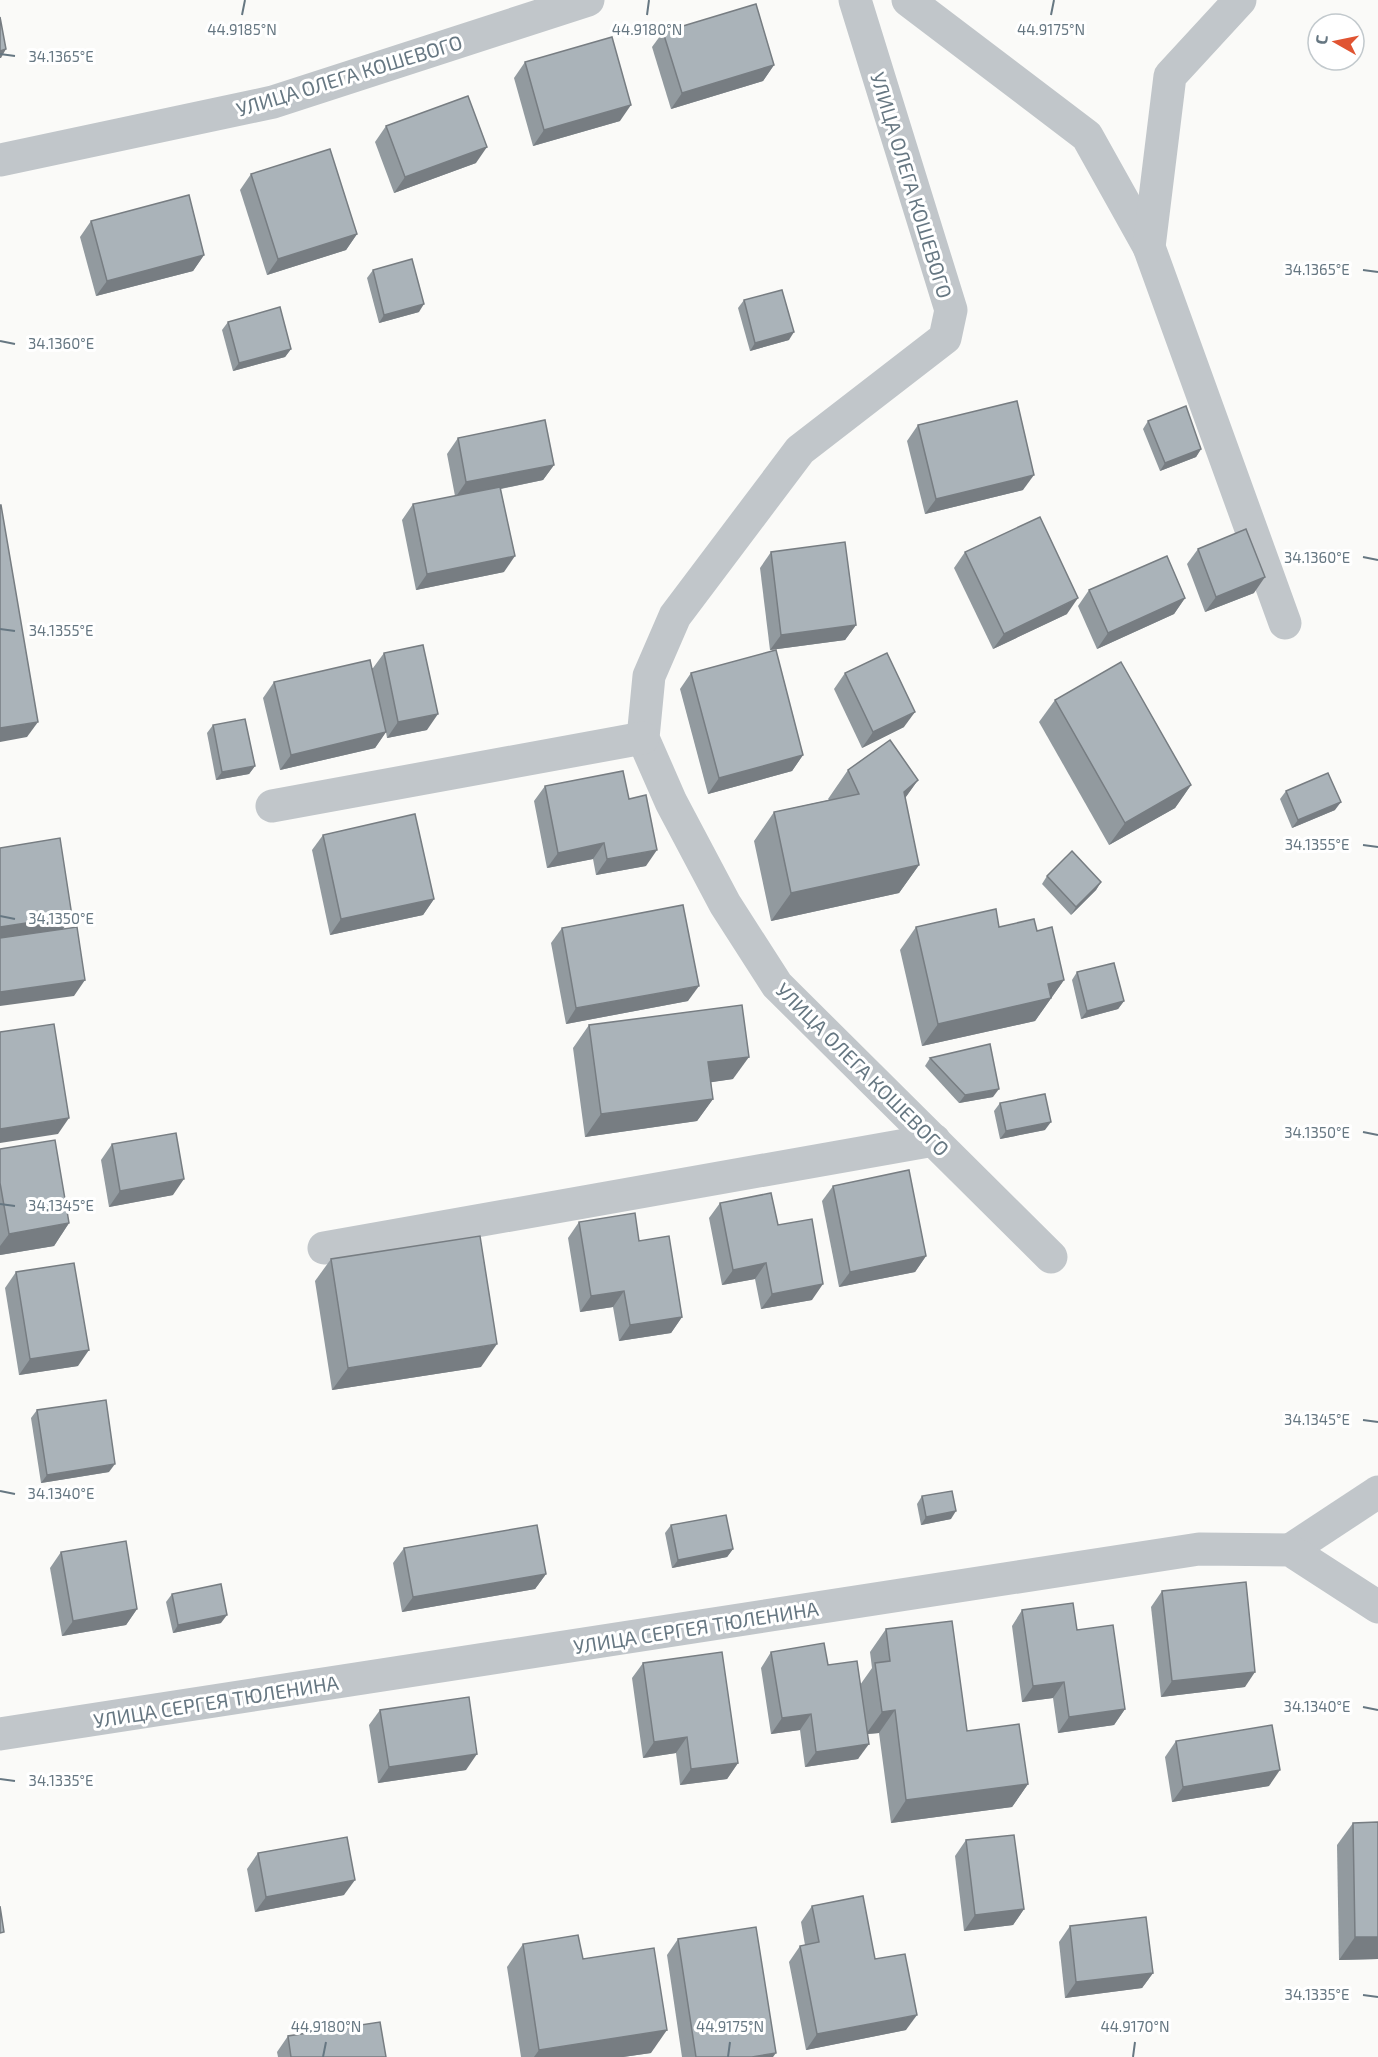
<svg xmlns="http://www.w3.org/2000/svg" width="1378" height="2057" viewBox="0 0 1378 2057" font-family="'Exo 2',sans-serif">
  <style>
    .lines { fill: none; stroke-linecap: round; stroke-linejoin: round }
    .minor { stroke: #c1c6ca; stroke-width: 33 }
    .wall { fill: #929a9f }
    .shaded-wall { fill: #777d82 }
    .building { fill: #aab3b9; stroke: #777d82; stroke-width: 1.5 }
    .ticks { fill: none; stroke: #667782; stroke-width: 2 }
    .labels { text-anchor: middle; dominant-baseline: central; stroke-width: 6; stroke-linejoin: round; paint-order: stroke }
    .street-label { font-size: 20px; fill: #667782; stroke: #fff }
    .ticks-label { font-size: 15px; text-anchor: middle; fill: #667782; stroke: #fff; stroke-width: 6; stroke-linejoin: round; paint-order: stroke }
  </style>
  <rect width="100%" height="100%" fill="#fafaf8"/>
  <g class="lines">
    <g class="minor">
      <path d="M855,0l96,310 -6,28 -145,112 -125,166 -26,60 -6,62 28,64 54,102 52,81 274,272"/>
      <path d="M908,0l179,136 62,111 136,376"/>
      <path d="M0,160l273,-58 315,-102"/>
      <path d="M1149,247l21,-171 70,-76"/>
      <path d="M272,806l371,-68"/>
      <path d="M324,1248l610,-108"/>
      <path d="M1290,1550l88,-58"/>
      <path d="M0,1734l1199,-185 91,1 88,57"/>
    </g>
  </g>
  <g class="wall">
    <path d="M663,32l111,33 -11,16 -92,28 -19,-62z"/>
    <path d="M525,62l95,59 -87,25 -19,-68z"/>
    <path d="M386,126l90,37 -82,30 -19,-51z"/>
    <path d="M251,174l106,60 -11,16 -79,25 -27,-85z"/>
    <path d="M91,221l113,34 -11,16 -97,25 -16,-59z"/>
    <path d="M373,270l46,42 -40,11 -12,-45z"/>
    <path d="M744,300l45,40 -39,11 -12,-43z"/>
    <path d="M228,322l63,27 -6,8 -52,14 -11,-41z"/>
    <path d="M1148,421l53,28 -5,8 -36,14 -17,-42z"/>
    <path d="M918,425l105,65 -98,24 -18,-73z"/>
    <path d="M458,438l96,27 -11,15 -42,9 3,83 -88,18 -14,-70 11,-16 42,-8 -8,-42z"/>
    <path d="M1198,549l56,44 -49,19 -18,-48z"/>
    <path d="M771,552l85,73 -11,15 -75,10 -10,-82z"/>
    <path d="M965,552l102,62 -74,35 -39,-81z"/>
    <path d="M1089,590l96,8 -11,16 -77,35 -19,-43z"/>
    <path d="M384,653l43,77 -40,8 -1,-6 -11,16 -95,22 -17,-72 11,-16 99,-14z"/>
    <path d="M691,673l112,82 -11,16 -84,23 -28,-105z"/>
    <path d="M845,673l59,54 -42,21 -28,-59z"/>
    <path d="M1055,700l136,85 -16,23 -66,37 -70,-123z"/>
    <path d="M213,725l42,41 -6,8 -33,6 -9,-47z"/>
    <path d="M848,770l70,10 -13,18 14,67 -20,28 -128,28 -17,-80 20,-29 55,-12 -1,-1z"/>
    <path d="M545,786l84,13 17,67 -50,9 -3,-16 -46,9 -13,-67z"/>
    <path d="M1286,791l49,19 -43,18 -12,-29z"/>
    <path d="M323,835l111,64 -11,16 -93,20 -18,-85z"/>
    <path d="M1047,876l54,6 -5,8 -25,25 -29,-31z"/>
    <path d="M916,927h83l38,4 27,49 -29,41 -113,25 -22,-96z"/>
    <path d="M562,928l126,73 -122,23 -15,-81z"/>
    <path d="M1077,972l47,29 -6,8 -37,10 -9,-39z"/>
    <path d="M589,1025l144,54 -22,3 2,17 -16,22 -112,16 -12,-89z"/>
    <path d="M930,1058l63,39 -34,6 -34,-37z"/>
    <path d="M1000,1103l45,27 -45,9 -6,-28z"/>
    <path d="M112,1144l61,51 -64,12 -8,-47z"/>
    <path d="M0,1149l69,74 -15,23 -54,9z"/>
    <path d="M833,1186l93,70 -11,16 -76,15 -17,-86z"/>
    <path d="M720,1203l58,22 34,75 -51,9 -6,-30 -33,6 -13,-67z"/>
    <path d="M579,1222l60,19 43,76 -11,16 -52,8 -6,-34 -33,5 -12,-74z"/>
    <path d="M331,1259l150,108 -149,23 -17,-109z"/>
    <path d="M16,1272l62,94 -59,9 -14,-87z"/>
    <path d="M37,1410l72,62 -68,11 -10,-65z"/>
    <path d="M922,1496l29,23 -30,6 -4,-21z"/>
    <path d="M671,1525l62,24 -6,8 -55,11 -7,-35z"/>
    <path d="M404,1548l142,26 -11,15 -133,23 -9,-49z"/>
    <path d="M61,1552l76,57 -11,16 -64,11 -12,-68z"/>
    <path d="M1162,1591l83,96 -84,10 -10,-90z"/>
    <path d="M172,1594l49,29 -48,10 -7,-31z"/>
    <path d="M1022,1610l55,20 48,79 -11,16 -56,8 -5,-35 -31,4 -10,-76z"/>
    <path d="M886,1629l81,102 61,53 -16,23 -121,16 -12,-90 -11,1 -10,25 -53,8 -5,-37 -29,4 -10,-66 10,-16 57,13 32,20 12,-17 -2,-16z"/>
    <path d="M643,1663l95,100 -11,16 -47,6 -4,-32 -33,5 -11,-80z"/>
    <path d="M380,1710l86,60 -88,13 -9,-58z"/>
    <path d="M1176,1741l93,45 -97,16 -7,-45z"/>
    <path d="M1353,1823l25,136 -39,1 -2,-115z"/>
    <path d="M966,1840l58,69 -11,16 -49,6 -9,-75z"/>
    <path d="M258,1853l86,42 -89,17 -8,-43z"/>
    <path d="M812,1906l63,53 31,71 -100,20 -17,-88 11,-16 5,-1 -4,-23z"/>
    <path d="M1070,1926l83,47 -11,15 -77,10 -6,-56z"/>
    <path d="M678,1939l95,118h-91l-15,-102z"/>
    <path d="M523,1944l60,15 68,94 -28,4h-102l-14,-90z"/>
    <path d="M288,2036l98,21h-108l-1,-5z"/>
  </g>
  <g class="shaded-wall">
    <path d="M6,49l-5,9h-1v-7z"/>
    <path d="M774,65l-11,16 -92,28 11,-16z"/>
    <path d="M631,105l-11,16 -87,25 11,-16z"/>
    <path d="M487,147l-11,16 -82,30 11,-16z"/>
    <path d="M357,234l-11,16 -79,25 11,-16z"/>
    <path d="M204,255l-11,16 -97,25 11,-15z"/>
    <path d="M424,304l-5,8 -40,11 5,-8z"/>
    <path d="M794,332l-5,8 -39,11 5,-8z"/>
    <path d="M291,349l-6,8 -52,14 6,-8z"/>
    <path d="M1201,449l-5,8 -36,14 5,-8z"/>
    <path d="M554,465l-11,15 -88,18 11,-16z"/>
    <path d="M1034,475l-11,15 -98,24 11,-15z"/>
    <path d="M515,556l-11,16 -88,18 11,-16z"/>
    <path d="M1265,577l-11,16 -49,19 11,-15z"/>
    <path d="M1078,598l-11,16 -74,35 11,-15z"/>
    <path d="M1185,598l-11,16 -77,35 11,-16z"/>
    <path d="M856,625l-11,15 -75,10 11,-15z"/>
    <path d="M915,712l-11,15 -42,21 11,-16z"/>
    <path d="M438,714l-11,16 -40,8 11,-16z"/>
    <path d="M38,722l-11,15 -27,5v-14z"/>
    <path d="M386,732l-11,16 -95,22 11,-15z"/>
    <path d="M803,755l-11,16 -84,23 11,-16z"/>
    <path d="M255,766l-6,8 -33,6 6,-8z"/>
    <path d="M918,780l-20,28 6,-16z"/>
    <path d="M1191,785l-16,23 -66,37 16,-22z"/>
    <path d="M1341,802l-6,8 -43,18 6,-8z"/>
    <path d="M604,843l-11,16 -46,9 11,-15z"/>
    <path d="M657,850l-11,16 -50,9 11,-16z"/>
    <path d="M919,865l-20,28 -128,28 20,-28z"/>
    <path d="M1101,882l-5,8 -25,25 5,-8z"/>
    <path d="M434,899l-11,16 -93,20 11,-16z"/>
    <path d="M72,916l-11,16 -61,9v-14z"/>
    <path d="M85,980l-11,16 -74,10v-14z"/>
    <path d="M1064,980l-29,41 -113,25 16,-22 110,-40z"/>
    <path d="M699,986l-11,15 -122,23 10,-16z"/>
    <path d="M1124,1001l-6,8 -37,10 6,-8z"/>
    <path d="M749,1057l-16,22 -40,6 15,-23z"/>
    <path d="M999,1089l-6,8 -34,6 6,-8z"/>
    <path d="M713,1099l-16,22 -112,16 16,-23z"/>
    <path d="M69,1118l-11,16 -58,9v-14z"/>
    <path d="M1051,1122l-6,8 -45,9 6,-8z"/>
    <path d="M184,1179l-11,16 -64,12 11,-16z"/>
    <path d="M69,1223l-15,23 -54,9v-9l9,-12z"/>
    <path d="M926,1256l-11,16 -76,15 11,-15z"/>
    <path d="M766,1263l-11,16 -33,6 11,-15z"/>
    <path d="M823,1284l-11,16 -51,9 11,-15z"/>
    <path d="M624,1291l-11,16 -33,5 11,-16z"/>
    <path d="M682,1317l-11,16 -52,8 11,-16z"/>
    <path d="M497,1344l-16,23 -149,23 16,-22z"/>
    <path d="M89,1350l-11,16 -59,9 11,-16z"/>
    <path d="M115,1464l-6,8 -68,11 6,-8z"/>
    <path d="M956,1511l-5,8 -30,6 5,-8z"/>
    <path d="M733,1549l-6,8 -55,11 6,-8z"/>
    <path d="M546,1574l-11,15 -133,23 11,-15z"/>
    <path d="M137,1609l-11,16 -64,11 11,-15z"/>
    <path d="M227,1615l-6,8 -48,10 5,-8z"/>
    <path d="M1255,1672l-10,15 -84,10 11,-16z"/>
    <path d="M1064,1682l-11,16 -31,4 11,-16z"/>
    <path d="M1125,1709l-11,16 -56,8 11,-16z"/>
    <path d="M895,1710l-16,23 -13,1 16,-22z"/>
    <path d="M811,1714l-11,16 -29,4 11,-16z"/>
    <path d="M687,1737l-11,16 -33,5 11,-16z"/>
    <path d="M869,1744l-11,15 -53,8 11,-15z"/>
    <path d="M477,1754l-11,16 -88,13 11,-16z"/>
    <path d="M738,1763l-11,16 -47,6 11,-16z"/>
    <path d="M1280,1770l-11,16 -97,16 11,-15z"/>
    <path d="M1028,1784l-16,23 -121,16 15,-23z"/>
    <path d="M355,1880l-11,15 -89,17 11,-15z"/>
    <path d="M1024,1909l-11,16 -49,6 11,-16z"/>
    <path d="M1355,1937h23v22l-39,1z"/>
    <path d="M1153,1973l-11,15 -77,10 11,-16z"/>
    <path d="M917,2015l-11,15 -100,20 11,-16z"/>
    <path d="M667,2030l-16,23 -28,4h-89l5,-7z"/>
    <path d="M776,2053l-3,4h-21z"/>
  </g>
  <g class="building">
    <path d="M756,4l18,61 -92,28 -19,-61z"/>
    <path d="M0,17l6,32 -6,2z"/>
    <path d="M612,37l19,68 -87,25 -19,-68z"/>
    <path d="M468,96l19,51 -82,30 -19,-51z"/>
    <path d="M330,149l27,85 -79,25 -27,-85z"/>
    <path d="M189,195l15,60 -97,26 -16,-60z"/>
    <path d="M412,259l12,45 -40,11 -11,-45z"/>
    <path d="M782,290l12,42 -39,11 -11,-43z"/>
    <path d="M280,307l11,42 -52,14 -11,-41z"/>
    <path d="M1017,401l17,74 -98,24 -18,-74z"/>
    <path d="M1186,406l15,43 -36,14 -17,-42z"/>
    <path d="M545,420l9,45 -88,17 -8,-44z"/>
    <path d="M500,487l15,69 -88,18 -14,-70z"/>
    <path d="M0,505h1l37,217 -38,6z"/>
    <path d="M1040,517l38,81 -74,36 -39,-82z"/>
    <path d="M1246,529l19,48 -49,20 -18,-48z"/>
    <path d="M845,542l11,83 -75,10 -10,-83z"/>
    <path d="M1167,556l18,42 -77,35 -19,-43z"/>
    <path d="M423,645l15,69 -40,8 -14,-69z"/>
    <path d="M776,650l27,105 -84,23 -28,-105z"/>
    <path d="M887,653l28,59 -42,20 -28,-59z"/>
    <path d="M370,660l16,72 -95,23 -17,-73z"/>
    <path d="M1121,662l70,123 -66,38 -70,-123z"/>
    <path d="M245,719l10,47 -33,6 -9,-47z"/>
    <path d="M890,740l28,40 -14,12 15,73 -128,28 -17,-81 85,-18 -11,-24z"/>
    <path d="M623,771l6,28 17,-4 11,55 -50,9 -3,-16 -46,10 -13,-67z"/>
    <path d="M1328,773l13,29 -43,18 -12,-29z"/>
    <path d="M415,814l19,85 -93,20 -18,-84z"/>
    <path d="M60,838l12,78 -72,11v-79z"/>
    <path d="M1072,851l29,31 -25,25 -29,-31z"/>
    <path d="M683,905l16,81 -123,22 -14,-80z"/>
    <path d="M996,909l3,18 35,-8 3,12 15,-4 12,53 -16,4 3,14 -113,26 -22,-97z"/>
    <path d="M77,927l8,53 -85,12v-54z"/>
    <path d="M1114,963l10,38 -37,10 -10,-39z"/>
    <path d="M742,1005l7,52 -41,5 5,37 -112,15 -12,-89z"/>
    <path d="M54,1024l15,94 -69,11v-97z"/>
    <path d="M990,1044l9,45 -34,6 -35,-37z"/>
    <path d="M1045,1094l6,28 -45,9 -6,-28z"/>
    <path d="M176,1133l8,46 -64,12 -8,-47z"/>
    <path d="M55,1140l14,83 -60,11 -9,-51v-34z"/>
    <path d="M909,1170l17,86 -76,16 -17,-86z"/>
    <path d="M771,1193l7,32 34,-6 11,65 -51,10 -6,-31 -33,7 -13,-67z"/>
    <path d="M635,1213l4,28 30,-5 13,81 -52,8 -6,-34 -33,5 -12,-74z"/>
    <path d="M480,1236l17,108 -149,24 -17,-109z"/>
    <path d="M74,1263l15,87 -59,9 -14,-87z"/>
    <path d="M106,1400l9,64 -68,11 -10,-65z"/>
    <path d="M952,1491l4,20 -30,6 -4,-21z"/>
    <path d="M726,1515l7,34 -55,11 -7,-35z"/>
    <path d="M537,1525l9,49 -133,23 -9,-49z"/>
    <path d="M126,1541l11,68 -64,12 -12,-69z"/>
    <path d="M1246,1582l9,90 -83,9 -10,-90z"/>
    <path d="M221,1584l6,31 -49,10 -6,-31z"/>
    <path d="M1073,1603l4,27 36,-5 12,84 -56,8 -5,-35 -31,4 -11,-76z"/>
    <path d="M952,1621l15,110 52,-7 9,60 -122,16 -11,-90 -13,2 -7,-49 15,-2 -4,-32z"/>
    <path d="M824,1643l4,22 29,-4 12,83 -53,8 -5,-38 -29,4 -11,-66z"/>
    <path d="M722,1652l16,111 -47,6 -4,-32 -33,5 -11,-79z"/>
    <path d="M469,1697l8,57 -88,13 -9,-57z"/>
    <path d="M1272,1725l8,45 -97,17 -7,-46z"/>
    <path d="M1378,1822v115h-23l-2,-114z"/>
    <path d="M1014,1835l10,74 -49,6 -9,-75z"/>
    <path d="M347,1837l8,43 -89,17 -8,-44z"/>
    <path d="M863,1896l12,63 30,-5 12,61 -100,19 -17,-88 19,-4 -7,-36z"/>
    <path d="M0,1906l4,26 -4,1z"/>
    <path d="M1146,1917l7,56 -77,9 -6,-56z"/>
    <path d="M756,1927l20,126 -24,4h-56l-18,-118z"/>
    <path d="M578,1935l5,24 71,-11 13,82 -128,20 -16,-106z"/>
    <path d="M380,2022l6,35h-95l-3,-21z"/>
  </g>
  <path class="ticks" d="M242,15l3,-15M647,15l2,-15M1051,15l3,-15M0,54l15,2M1363,270l15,2M0,341l15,3M1363,557l15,3M0,629l15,2M1363,845l15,2M0,916l15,3M1363,1132l15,3M0,1204l15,2M1363,1420l15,2M0,1491l15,3M1363,1707l15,3M0,1779l15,2M1363,1995l15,2M323,2057l3,-15M728,2057l2,-15M1133,2057l2,-15"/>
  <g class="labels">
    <g class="street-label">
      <text transform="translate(349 75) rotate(-17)">УЛИЦА ОЛЕГА КОШЕВОГО</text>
      <text transform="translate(912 185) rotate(73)">УЛИЦА ОЛЕГА КОШЕВОГО</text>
      <text transform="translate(863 1069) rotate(45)">УЛИЦА ОЛЕГА КОШЕВОГО</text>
      <text transform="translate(696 1627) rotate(-9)">УЛИЦА СЕРГЕЯ ТЮЛЕНИНА</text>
      <text transform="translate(216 1701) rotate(-9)">УЛИЦА СЕРГЕЯ ТЮЛЕНИНА</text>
    </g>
  </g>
  <g class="ticks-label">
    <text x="647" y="35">44.9180°N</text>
    <text x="1051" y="35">44.9175°N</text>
    <text x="242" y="35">44.9185°N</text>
    <text x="61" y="62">34.1365°E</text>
    <text x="1317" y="275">34.1365°E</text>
    <text x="61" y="349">34.1360°E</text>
    <text x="1317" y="563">34.1360°E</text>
    <text x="61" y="636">34.1355°E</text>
    <text x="1317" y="850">34.1355°E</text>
    <text x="61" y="924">34.1350°E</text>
    <text x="1317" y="1138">34.1350°E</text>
    <text x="61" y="1211">34.1345°E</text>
    <text x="1317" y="1425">34.1345°E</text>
    <text x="61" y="1499">34.1340°E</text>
    <text x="1317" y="1712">34.1340°E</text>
    <text x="61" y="1786">34.1335°E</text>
    <text x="1317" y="2000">34.1335°E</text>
    <text x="326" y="2032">44.9180°N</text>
    <text x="730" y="2032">44.9175°N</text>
    <text x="1135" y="2032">44.9170°N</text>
  </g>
  <g transform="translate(1336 42) rotate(279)"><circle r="28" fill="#ffffff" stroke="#c2c9cd" stroke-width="1.5"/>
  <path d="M0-4.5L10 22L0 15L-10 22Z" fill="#e05432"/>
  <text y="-9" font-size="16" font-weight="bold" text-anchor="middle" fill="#667782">С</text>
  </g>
</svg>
